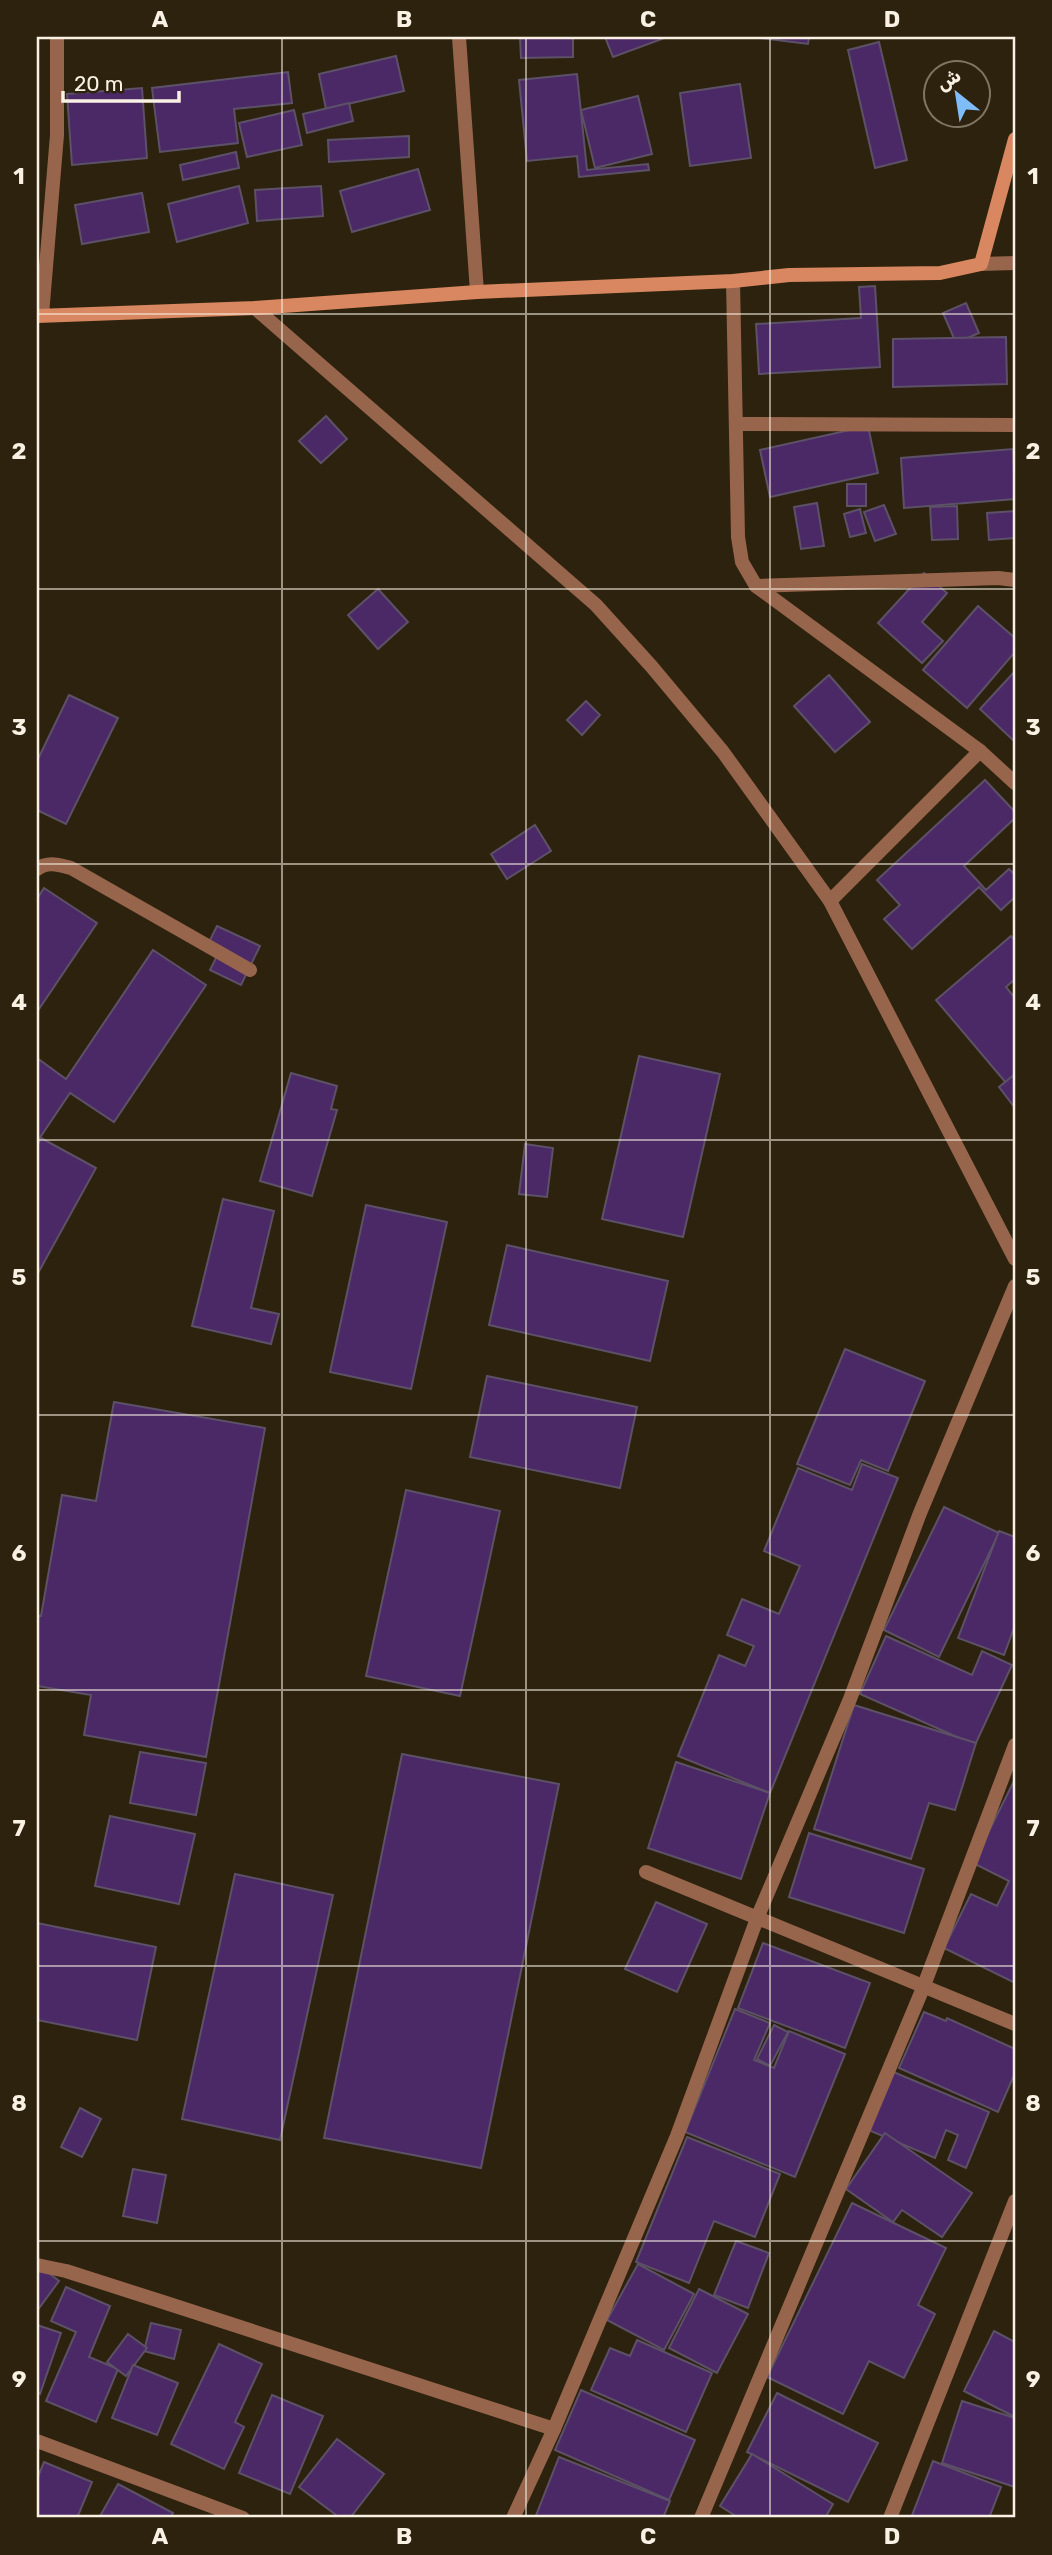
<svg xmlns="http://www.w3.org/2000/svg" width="1052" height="2555" viewBox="0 0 1052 2555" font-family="Rubik,'Noto Naskh Arabic',sans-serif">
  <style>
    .building { fill: #4b2866; stroke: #5c5167; stroke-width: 2 }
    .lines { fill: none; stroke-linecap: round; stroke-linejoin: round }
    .lane { stroke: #97644c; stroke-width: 14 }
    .street { stroke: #97644c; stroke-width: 14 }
    .secondary { stroke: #d88760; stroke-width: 14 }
    .grid { fill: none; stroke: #f9f1e4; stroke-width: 2; stroke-opacity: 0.55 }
    .neatline { fill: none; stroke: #f9f1e4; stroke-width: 2.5 }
    .grid-label { font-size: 23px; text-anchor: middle; font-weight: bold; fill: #f9f1e4 }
  </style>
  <rect width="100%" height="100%" fill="#2d220d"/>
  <g class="building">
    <path d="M520,37h53v20l-52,1z"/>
    <path d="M605,37h56l1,2 -49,18z"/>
    <path d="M751,37h58l-1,7z"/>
    <path d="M879,42l28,118 -32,8 -27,-118z"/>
    <path d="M396,56l8,35 -78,18 -7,-35z"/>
    <path d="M288,72l4,31 -58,6 4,34 -78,9 -8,-64z"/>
    <path d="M577,74l10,96 61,-6 1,6 -70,7 -2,-21 -50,5 -8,-81z"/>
    <path d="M740,84l11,74 -61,8 -10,-73z"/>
    <path d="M142,88l5,70 -75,7 -5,-71z"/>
    <path d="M638,96l14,58 -57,14 -14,-58z"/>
    <path d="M349,103l4,18 -46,12 -4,-19z"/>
    <path d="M294,110l8,35 -55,12 -8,-34z"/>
    <path d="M409,136v21l-80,5 -1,-22z"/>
    <path d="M236,152l3,16 -56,12 -3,-15z"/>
    <path d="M418,169l12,41 -78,22 -12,-41z"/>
    <path d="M239,186l9,37 -71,19 -9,-38z"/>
    <path d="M321,186l2,30 -66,5 -2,-31z"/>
    <path d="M142,193l7,39 -67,12 -7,-39z"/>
    <path d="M875,286l5,81 -121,7 -3,-50 105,-6 -2,-31z"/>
    <path d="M966,303l13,30 -23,10 -13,-30z"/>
    <path d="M1006,337l1,47 -114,3v-48z"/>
    <path d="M326,416l21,23 -26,24 -22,-22z"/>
    <path d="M868,426l10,47 -108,24 -10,-47z"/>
    <path d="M1013,449l2,50 -111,9 -3,-50z"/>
    <rect x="847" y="484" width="19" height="22"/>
    <path d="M817,503l7,43 -23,3 -7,-42z"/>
    <path d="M884,505l12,29 -21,7 -11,-29z"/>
    <path d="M957,506l1,33 -26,1 -2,-33z"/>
    <path d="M860,509l6,24 -16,4 -6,-23z"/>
    <path d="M1015,511v27l-26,2 -2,-27z"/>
    <path d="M924,573l23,20 -25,29 21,19 -21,22 -44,-40z"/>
    <path d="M378,589l30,33 -30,27 -30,-34z"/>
    <path d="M978,606l37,32v14l-48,56 -44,-38z"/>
    <path d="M1015,671v71l-35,-33z"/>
    <path d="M829,675l41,47 -35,30 -41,-46z"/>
    <path d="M69,695l49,23 -52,106 -29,-14v-49z"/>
    <path d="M586,701l14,14 -18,20 -15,-15z"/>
    <path d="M985,780l30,32v6l-51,48 22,24 23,-21 6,6v22l-14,13 -22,-23 -67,62 -28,-30 16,-14 -23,-25z"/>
    <path d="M535,825l16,26 -44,28 -16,-25z"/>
    <path d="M44,888l53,35 -60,89v-113z"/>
    <path d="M217,926l43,20 -19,39 -31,-15 11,-22 -12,-6z"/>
    <path d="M1011,936l4,5v38l-9,8 9,11v79l-8,7 -71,-84z"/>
    <path d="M153,950l53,35 -92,137 -44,-29 -33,49v-84l29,21z"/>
    <path d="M639,1056l81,18 -37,163 -81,-18z"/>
    <path d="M291,1073l46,13 -6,23 6,1 -25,86 -52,-15z"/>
    <path d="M1015,1074v34l-16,-21z"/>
    <path d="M41,1138l55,30 -59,107v-129z"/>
    <path d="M525,1144l28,4 -6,49 -28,-3z"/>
    <path d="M223,1199l51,12 -23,97 28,6 -8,30 -79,-18z"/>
    <path d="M366,1205l81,17 -36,167 -81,-17z"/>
    <path d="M507,1245l161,36 -18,80 -161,-36z"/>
    <path d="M845,1349l80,32 -37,90 -27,-11 -11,25 -53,-21z"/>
    <path d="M487,1376l150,31 -17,81 -150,-31z"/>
    <path d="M114,1402l151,26 -59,329 -122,-22 7,-40 -54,-9v-70h4l21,-121 34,6z"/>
    <path d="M862,1464l36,14 -128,315 -92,-37 41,-101 26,11 9,-20 -27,-11 15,-36 37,15 21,-48 -36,-15 34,-83 54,22z"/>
    <path d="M406,1490l94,21 -40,185 -94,-20z"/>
    <path d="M944,1507l55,26 -60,124 -55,-27z"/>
    <path d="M999,1531l16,6v88l-11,30 -46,-17z"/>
    <path d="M886,1636l86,39 10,-24 30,14 -37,80 -115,-51z"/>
    <path d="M854,1705l122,38 -21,67 -26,-7 -18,56 -97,-30z"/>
    <path d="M140,1752l66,11 -10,52 -66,-12z"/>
    <path d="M402,1754l157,30 -78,384 -157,-30z"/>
    <path d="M676,1762l94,31 -29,86 -93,-31z"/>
    <path d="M1015,1779v204l-71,-35 27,-54 26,12 12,-25 -36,-18z"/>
    <path d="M110,1816l85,18 -16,70 -84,-18z"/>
    <path d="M809,1833l115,36 -20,64 -115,-36z"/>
    <path d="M235,1874l98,21 -53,245 -98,-21z"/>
    <path d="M656,1902l51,22 -30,68 -52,-23z"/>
    <path d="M37,1923l119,24 -19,93 -100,-20z"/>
    <path d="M763,1943l107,40 -25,65 -107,-40z"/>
    <path d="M735,2009l35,14 -16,37 20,8 15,-37 56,23 -50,123 -110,-45z"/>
    <path d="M924,2012l22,9 1,-3 68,31v24l-17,39 -99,-44z"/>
    <path d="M774,2025l14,7 -18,34 -13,-7z"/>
    <path d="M891,2071l98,41 -23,56 -18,-8 10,-25 -12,-5 -11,28 -69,-29z"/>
    <path d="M80,2108l21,11 -19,38 -21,-10z"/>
    <path d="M885,2133l87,60 -30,44 -40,-27 -9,12 -47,-33z"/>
    <path d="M687,2137l93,37 -25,63 -41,-16 -25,62 -53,-21z"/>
    <path d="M133,2169l33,6 -9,48 -34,-7z"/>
    <path d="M852,2203l94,45 -28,57 17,9 -31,64 -35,-17 -26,53 -76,-37z"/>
    <path d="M736,2241l33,12 -21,55 -34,-13z"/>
    <path d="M37,2264l22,17 -22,30z"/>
    <path d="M638,2264l56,30 -30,56 -57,-30z"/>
    <path d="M66,2287l44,19 -21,51 29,12 -22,53 -50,-21 30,-69 -25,-11z"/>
    <path d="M699,2289l49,25 -31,59 -48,-25z"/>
    <path d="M151,2323l30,7 -7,29 -30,-8z"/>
    <path d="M37,2325l24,8 -21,61 -3,-2z"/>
    <path d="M994,2331l21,11v75l-51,-26z"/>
    <path d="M128,2334l19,14 -21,28 -19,-14z"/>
    <path d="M637,2340l75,33 -26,59 -95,-42 19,-42 20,8z"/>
    <path d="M219,2344l43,20 -27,58 9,5 -20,42 -53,-25z"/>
    <path d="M133,2365l45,18 -21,52 -45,-17z"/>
    <path d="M581,2390l114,50 -26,60 -114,-50z"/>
    <path d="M777,2393l101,50 -30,59 -101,-50z"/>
    <path d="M272,2395l51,21 -33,78 -51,-21z"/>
    <path d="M962,2401l53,17v69l-73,-24z"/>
    <path d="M337,2439l47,35 -34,44h-10l-41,-31z"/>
    <path d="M752,2454l81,50 -8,14h-86l-19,-12z"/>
    <path d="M559,2457l111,44 -7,17h-128z"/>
    <path d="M933,2461l68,26 -12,31h-78z"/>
    <path d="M44,2462l48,20 -15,36h-40v-39z"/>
    <path d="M118,2484l55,29 -3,5h-71z"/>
  </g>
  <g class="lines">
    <path class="lane" d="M981,264l34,-1"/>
    <g class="street">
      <path d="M459,37l18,255"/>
      <path d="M733,281l5,256 4,25 14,24 224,165 35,32"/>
      <path d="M255,308l341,297 56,62 71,85 107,149 185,358"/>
      <path d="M42,315l15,-180v-98"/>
      <path d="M736,424l279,1"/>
      <path d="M756,586l242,-8 17,2"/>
      <path d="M37,869c11,-8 22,-4 34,-1l179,102"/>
      <path d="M830,901l150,-150"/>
      <path d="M646,1872l369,152"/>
      <path d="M37,2265l29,6 97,31 391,127 -41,89"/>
      <path d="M554,2429l123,-293 81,-220 92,-217 70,-186 95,-227"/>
      <path d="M37,2441l206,77"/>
      <path d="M701,2518l222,-530 92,-243"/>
      <path d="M890,2518l125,-317"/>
    </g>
    <path class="secondary" d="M37,316l218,-8 222,-16 256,-11 56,-6 151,-2 41,-9 34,-125"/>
  </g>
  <path class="grid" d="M282,37v2481M526,37v2481M770,37v2481M37,314h978M37,589h978M37,864h978M37,1140h978M37,1415h978M37,1690h978M37,1966h978M37,2241h978"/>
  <rect width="1052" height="2555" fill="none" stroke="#2d220d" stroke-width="77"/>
  <g transform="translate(957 94) rotate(330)"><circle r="33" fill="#2d220d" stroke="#7f7563" stroke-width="2"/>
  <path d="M0-5L12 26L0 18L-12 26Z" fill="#7fbdf9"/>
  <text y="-10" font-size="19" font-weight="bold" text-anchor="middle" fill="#f9f1e4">ش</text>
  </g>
  <path d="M63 91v10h116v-10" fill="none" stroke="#f9f1e4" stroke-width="3.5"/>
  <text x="74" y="91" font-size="21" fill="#f9f1e4" stroke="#2d220d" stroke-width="5" paint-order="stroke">20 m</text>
  <rect x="38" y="38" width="976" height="2478" class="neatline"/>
  <g class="grid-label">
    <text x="160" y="27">A</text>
    <text x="404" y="27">B</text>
    <text x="648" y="27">C</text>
    <text x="892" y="27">D</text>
    <text x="19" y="184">1</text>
    <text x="1033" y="184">1</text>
    <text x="19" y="459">2</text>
    <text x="1033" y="459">2</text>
    <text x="19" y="735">3</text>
    <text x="1033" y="735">3</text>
    <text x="19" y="1010">4</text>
    <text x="1033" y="1010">4</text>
    <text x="19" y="1285">5</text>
    <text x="1033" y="1285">5</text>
    <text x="19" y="1561">6</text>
    <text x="1033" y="1561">6</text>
    <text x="19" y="1836">7</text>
    <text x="1033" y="1836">7</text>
    <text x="19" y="2111">8</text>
    <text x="1033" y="2111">8</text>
    <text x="19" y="2387">9</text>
    <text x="1033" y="2387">9</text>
    <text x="160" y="2544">A</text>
    <text x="404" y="2544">B</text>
    <text x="648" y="2544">C</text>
    <text x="892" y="2544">D</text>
  </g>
</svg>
